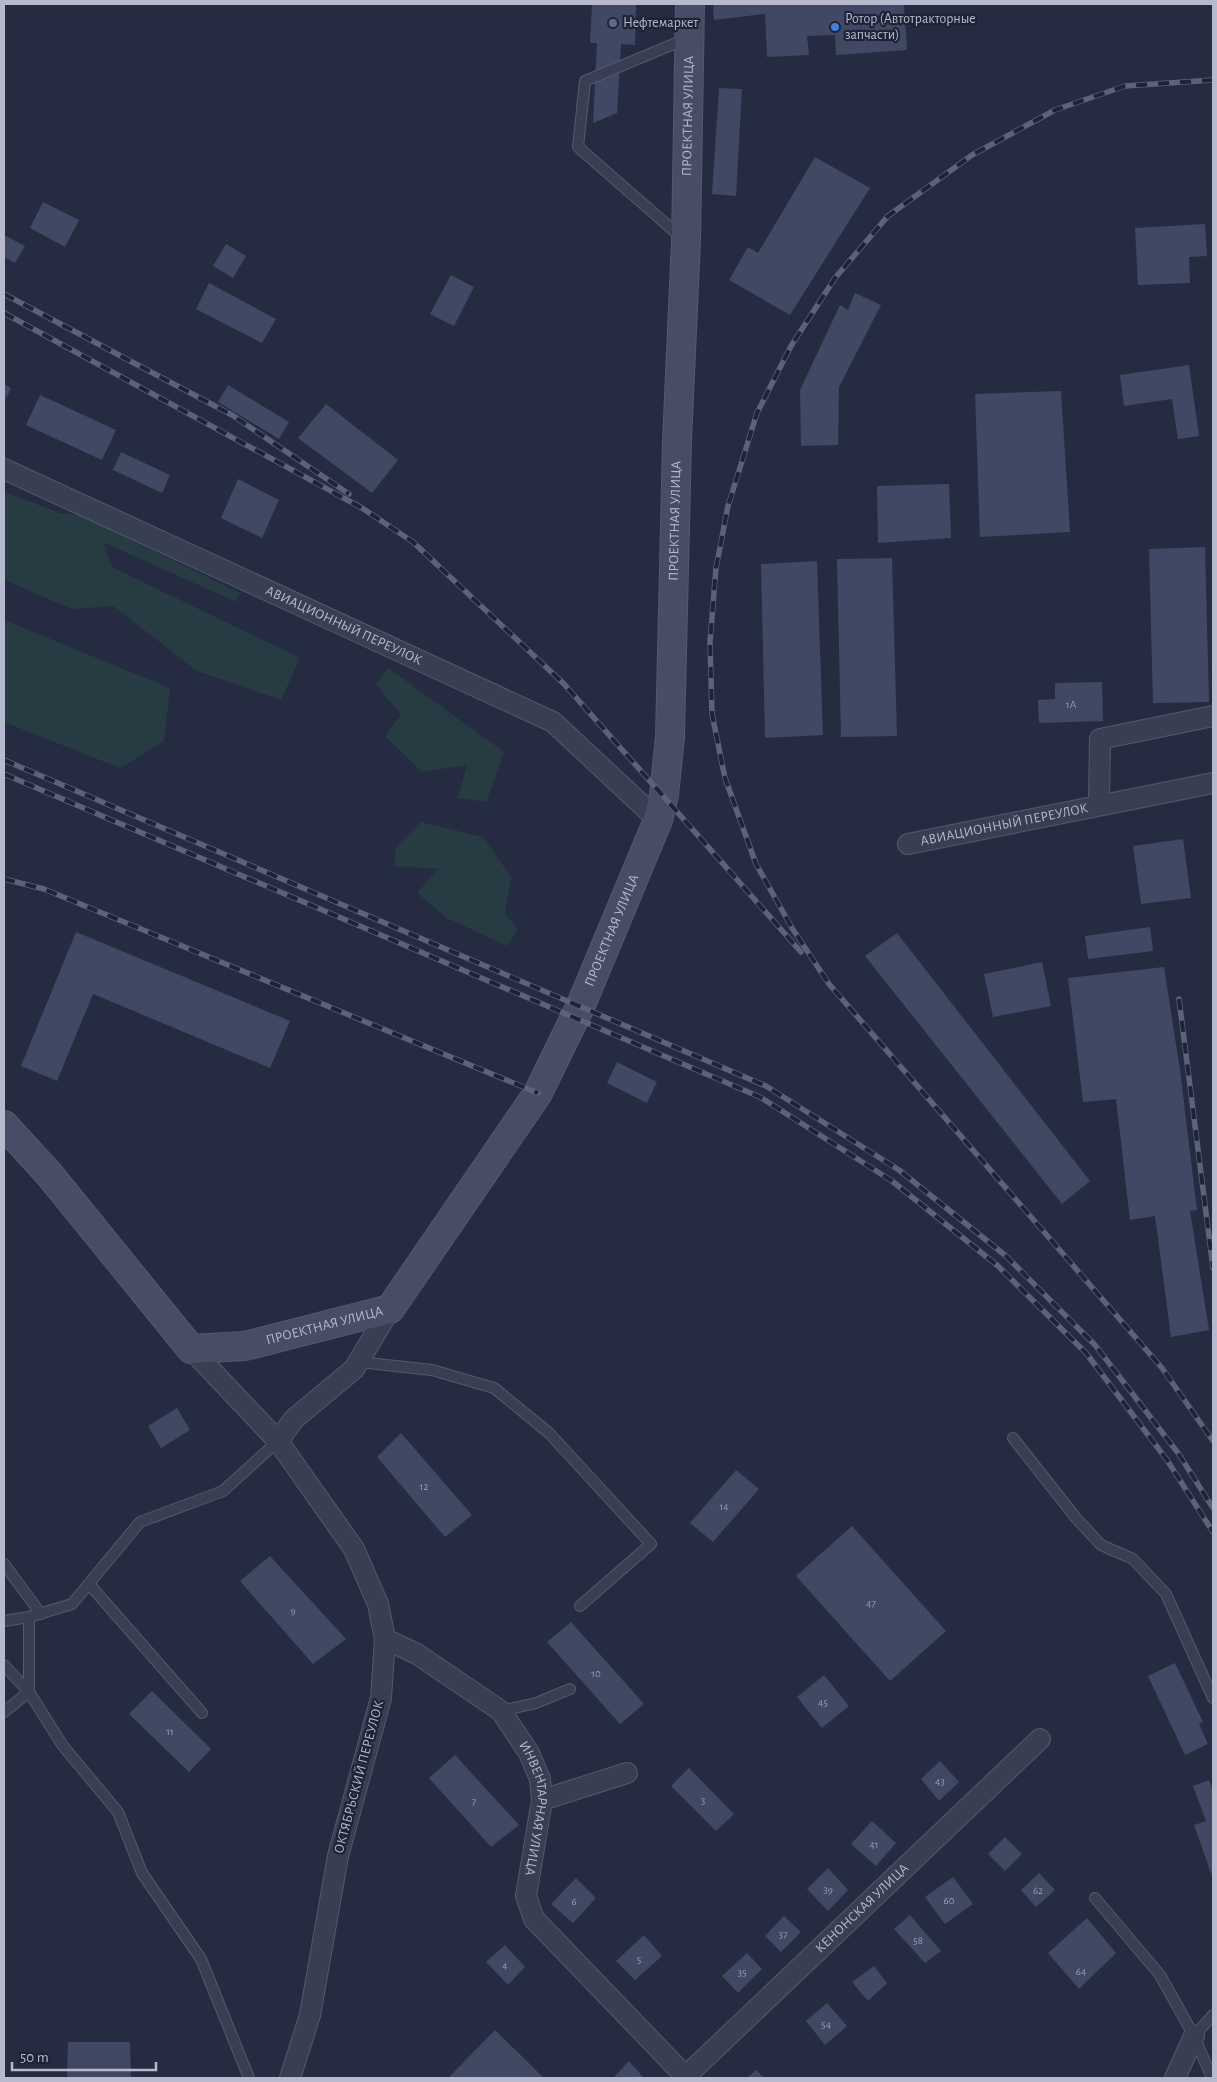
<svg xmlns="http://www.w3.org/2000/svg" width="1217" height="2082" viewBox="0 0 1217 2082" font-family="'Alegreya Sans',sans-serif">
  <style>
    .green { fill: #273b43 }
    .building { fill: #404863 }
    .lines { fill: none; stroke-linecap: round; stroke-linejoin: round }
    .lane-casing { stroke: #545a6c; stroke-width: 12 }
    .street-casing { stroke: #545a6c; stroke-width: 22 }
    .secondary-casing { stroke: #545a6c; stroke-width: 30 }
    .lane { stroke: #393f52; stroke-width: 10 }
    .street { stroke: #393f52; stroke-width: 20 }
    .secondary { stroke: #474d65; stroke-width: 28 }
    .rail-casing { stroke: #5b6279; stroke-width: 5.5 }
    .rail { stroke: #1e2437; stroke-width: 4; stroke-dasharray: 11; stroke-linecap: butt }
    .service-dot { fill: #5c6f8a; stroke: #1e2437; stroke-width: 2 }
    .shop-dot { fill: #3f7fe0; stroke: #1e2437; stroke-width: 2 }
    .labels { text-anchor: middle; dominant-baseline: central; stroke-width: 4.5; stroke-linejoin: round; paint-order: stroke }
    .number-label { font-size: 11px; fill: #989eb2 }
    .poi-label { font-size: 14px; fill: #b6bacc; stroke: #1e2437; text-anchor: start }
    .street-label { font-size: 14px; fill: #b6bacc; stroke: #1e2437 }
  </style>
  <rect width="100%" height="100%" fill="#252c42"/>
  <g class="green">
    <path d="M4,492l56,21 20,2 160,78 -4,9 -133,-60 9,25 188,91 -19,42 -84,-29 -84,-65 -41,3 -68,-29z"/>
    <path d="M4,620l166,68 -6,53 -44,27 -116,-46z"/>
    <path d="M388,668l116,84 -18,50 -28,-4 9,-33 -45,7 -37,-36 16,-21 -25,-31z"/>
    <path d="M421,822l62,15 28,40 -6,37 13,15 -11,17 -60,-28 -30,-25 21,-24 -44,-3 2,-19z"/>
  </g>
  <g class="building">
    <path d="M592,4h44l-1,41 -14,-1 -4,69 -24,10 4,-80h-7z"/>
    <path d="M713,4h191l3,46 -71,5 -1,-20 -28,1 2,19 -42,2 -2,-43 -51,6z"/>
    <path d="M719,88l23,1 -6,107 -24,-2z"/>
    <path d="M815,157l55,31 -80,127 -61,-35 19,-33 10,6z"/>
    <path d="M43,202l36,18 -14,27 -35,-19z"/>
    <path d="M1205,224l2,32 -18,1 1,26 -52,2 -3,-57z"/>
    <path d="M4,235l21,11 -10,17 -11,-6z"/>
    <path d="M226,244l20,12 -13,22 -20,-12z"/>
    <path d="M451,275l23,12 -20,39 -24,-12z"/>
    <path d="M209,283l67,36 -14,24 -66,-34z"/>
    <path d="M855,293l26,12 -42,82 -1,58 -37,1 -1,-56 40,-85 8,5z"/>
    <path d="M1189,365l10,71 -21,3 -6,-40 -48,7 -4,-31z"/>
    <path d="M4,384l7,4 -7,15z"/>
    <path d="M228,385l61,37 -10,17 -61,-37z"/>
    <path d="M1061,391l9,141 -90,5 -5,-143z"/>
    <path d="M40,395l76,35 -14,30 -76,-35z"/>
    <path d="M326,404l72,56 -26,33 -74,-55z"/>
    <path d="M121,452l49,23 -8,18 -49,-23z"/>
    <path d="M238,479l41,21 -17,38 -41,-20z"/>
    <path d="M949,484l2,54 -73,5 -1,-57z"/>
    <path d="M1205,547l4,155 -56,1 -4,-154z"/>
    <path d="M892,558l5,178 -56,1 -4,-178z"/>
    <path d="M817,561l6,174 -58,3 -4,-174z"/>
    <path d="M1102,682l1,39 -64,2 -1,-23 17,-1v-16z"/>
    <path d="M1183,839l8,59 -50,6 -8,-58z"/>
    <path d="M1150,927l3,24 -65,8 -3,-23z"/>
    <path d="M76,932l214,89 -20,47 -177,-74 -36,87 -36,-15z"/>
    <path d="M897,933l193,248 -28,23 -197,-248z"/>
    <path d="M1042,962l9,44 -58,11 -9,-43z"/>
    <path d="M1164,967l16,103 17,140 -7,1 19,119 -38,7 -16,-121 -25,4 -14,-121 -33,3 -15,-124z"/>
    <path d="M617,1062l40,20 -10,21 -40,-20z"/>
    <path d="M177,1408l13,22 -29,18 -13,-22z"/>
    <path d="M401,1433l71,82 -27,22 -68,-80z"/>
    <path d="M736,1470l23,19 -46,53 -23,-19z"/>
    <path d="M852,1526l94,105 -56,50 -94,-105z"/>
    <path d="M270,1556l76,83 -33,25 -73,-83z"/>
    <path d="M571,1622l73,82 -24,20 -73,-82z"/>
    <path d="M1175,1663l28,59 -4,2 9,20 -23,11 -37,-79z"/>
    <path d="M824,1675l25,31 -27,22 -25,-31z"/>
    <path d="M152,1691l59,58 -22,23 -60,-58z"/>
    <path d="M455,1755l64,70 -28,22 -62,-69z"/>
    <path d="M940,1761l19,21 -20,19 -18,-22z"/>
    <path d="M689,1768l45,46 -18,17 -45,-45z"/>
    <path d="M1209,1780l4,11v88l-19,-54 12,-4 -13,-35z"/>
    <path d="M872,1821l24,22 -20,23 -25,-22z"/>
    <path d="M1005,1837l17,17 -17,17 -17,-17z"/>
    <path d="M828,1868l20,22 -20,21 -21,-22z"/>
    <path d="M1039,1873l16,17 -19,17 -15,-17z"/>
    <path d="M953,1877l20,27 -28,20 -20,-27z"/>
    <path d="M576,1878l20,20 -23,25 -22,-19z"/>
    <path d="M910,1915l31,36 -16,12 -31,-34z"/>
    <path d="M784,1916l17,16 -20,20 -16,-16z"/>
    <path d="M1087,1918l29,35 -37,36 -31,-36z"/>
    <path d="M644,1935l18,21 -27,24 -19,-19z"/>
    <path d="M505,1945l20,22 -17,18 -22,-23z"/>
    <path d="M747,1953l15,16 -24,24 -16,-17z"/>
    <path d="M874,1966l13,17 -19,18 -16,-19z"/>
    <path d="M827,2003l20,23 -22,19 -19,-24z"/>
    <path d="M495,2030l49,48h-96z"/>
    <path d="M68,2042h62l1,36h-64z"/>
    <path d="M629,2061l15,17h-31z"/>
    <path d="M756,2070l8,8h-17z"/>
  </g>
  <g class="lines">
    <defs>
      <g id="lane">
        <path d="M681,237l-103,-90 7,-66 103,-43"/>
        <path d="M359,1362l73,8 62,18 55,45 102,111 -71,62"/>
        <path d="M1013,1438l63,80 25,27 32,14 33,35 47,104"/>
        <path d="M4,1564l37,50"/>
        <path d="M89,1584l113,129"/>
        <path d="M4,1621l25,-4"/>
        <path d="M4,1665l25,27 34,54 55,66 24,61 59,86 48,119"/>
        <path d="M501,1711l35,-8 34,-14"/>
        <path d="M4,1712l25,-20v-75l43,-13 68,-82 83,-31 55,-50"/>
        <path d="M1095,1898l65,77 34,61 18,42"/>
        <path d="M1194,2036l19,-21"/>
      </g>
      <g id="street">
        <path id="s1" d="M4,469l549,253 105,98"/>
        <path d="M1099,805l1,-66 113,-23"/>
        <path id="s2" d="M908,844l305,-61"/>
        <path d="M191,1349l87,92 16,-22 60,-50 36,-60"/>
        <path d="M278,1441l76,108 24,55 7,35 -4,59 -43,158 -28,159 -20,63"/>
        <path id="s3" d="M385,1639l32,15 84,57 28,42 11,26 2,21 -16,96 8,23 153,159"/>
        <path d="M542,1800l85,-27"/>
        <path id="s4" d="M684,2078l356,-339"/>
        <path d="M1175,2078l19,-42"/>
      </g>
      <g id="secondary">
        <path id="s5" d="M4,1125l45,49 142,175 54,-3 145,-37 148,-216 43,-88 77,-185 6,-25 6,-58 7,-296 9,-200 4,-237"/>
      </g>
    </defs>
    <use href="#lane" class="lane-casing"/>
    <use href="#street" class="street-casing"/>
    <use href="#secondary" class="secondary-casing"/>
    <use href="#lane" class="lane"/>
    <use href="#street" class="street"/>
    <use href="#secondary" class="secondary"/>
    <defs>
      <g id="rail">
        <path d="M1213,80l-88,6 -70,24 -83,45 -84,61 -53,62 -44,68 -34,67 -29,93 -12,62 -6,74 2,72 13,64 31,86 36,64 37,56 333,384 51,73"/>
        <path d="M4,294l228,121 117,79"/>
        <path d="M4,313l358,195 51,34 151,142 237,268"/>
        <path d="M4,760l762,326 133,84 107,86 89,89 83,108 35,55"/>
        <path d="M4,774l756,323 132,84 106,85 88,87 81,107 46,72"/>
        <path d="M4,879l40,10 494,204"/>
        <path d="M1179,999l34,269"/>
      </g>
    </defs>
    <use href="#rail" class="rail-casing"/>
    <use href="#rail" class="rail"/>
  </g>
  <circle class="service-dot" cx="613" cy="23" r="5"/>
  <circle class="shop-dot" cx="835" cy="27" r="5"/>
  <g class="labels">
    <g class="number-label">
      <text x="1071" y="704">1А</text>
      <text x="424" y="1486">12</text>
      <text x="724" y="1506">14</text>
      <text x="871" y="1603">47</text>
      <text x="293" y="1610">9</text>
      <text x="596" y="1673">10</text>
      <text x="823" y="1702">45</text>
      <text x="170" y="1731">11</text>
      <text x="940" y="1781">43</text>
      <text x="703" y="1800">3</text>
      <text x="474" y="1801">7</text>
      <text x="874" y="1844">41</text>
      <text x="828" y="1889">39</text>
      <text x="1038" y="1890">62</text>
      <text x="949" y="1900">60</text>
      <text x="574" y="1901">6</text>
      <text x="783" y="1934">37</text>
      <text x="918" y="1940">58</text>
      <text x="639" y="1959">5</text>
      <text x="505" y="1965">4</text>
      <text x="1081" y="1971">64</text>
      <text x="742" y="1972">35</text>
      <text x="826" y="2024">54</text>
    </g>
    <g class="poi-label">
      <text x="845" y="19">Ротор (Автотракторные<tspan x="845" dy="16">запчасти)</tspan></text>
      <text x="623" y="23">Нефтемаркет</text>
    </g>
    <g class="street-label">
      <text stroke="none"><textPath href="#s5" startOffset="1761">ПРОЕКТНАЯ УЛИЦА</textPath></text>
      <text stroke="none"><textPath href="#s5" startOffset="1356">ПРОЕКТНАЯ УЛИЦА</textPath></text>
      <text stroke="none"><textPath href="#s1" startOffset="374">АВИАЦИОННЫЙ ПЕРЕУЛОК</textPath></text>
      <text stroke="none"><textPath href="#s2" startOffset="98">АВИАЦИОННЫЙ ПЕРЕУЛОК</textPath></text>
      <text stroke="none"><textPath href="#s5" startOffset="936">ПРОЕКТНАЯ УЛИЦА</textPath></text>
      <text stroke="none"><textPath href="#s5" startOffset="428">ПРОЕКТНАЯ УЛИЦА</textPath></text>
      <text transform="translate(359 1777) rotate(-75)">ОКТЯБРЬСКИЙ ПЕРЕУЛОК</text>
      <text stroke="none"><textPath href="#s3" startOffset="244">ИНВЕНТАРНАЯ УЛИЦА</textPath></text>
      <text stroke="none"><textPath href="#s4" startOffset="246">КЕНОНСКАЯ УЛИЦА</textPath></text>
    </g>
  </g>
  <rect width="1217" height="2082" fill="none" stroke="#b6bacc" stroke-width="10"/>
  <path d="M12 2062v8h144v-8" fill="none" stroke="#b6bacc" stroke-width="2.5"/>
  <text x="20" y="2062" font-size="15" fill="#b6bacc" stroke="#1e2437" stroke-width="4" paint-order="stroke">50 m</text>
</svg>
